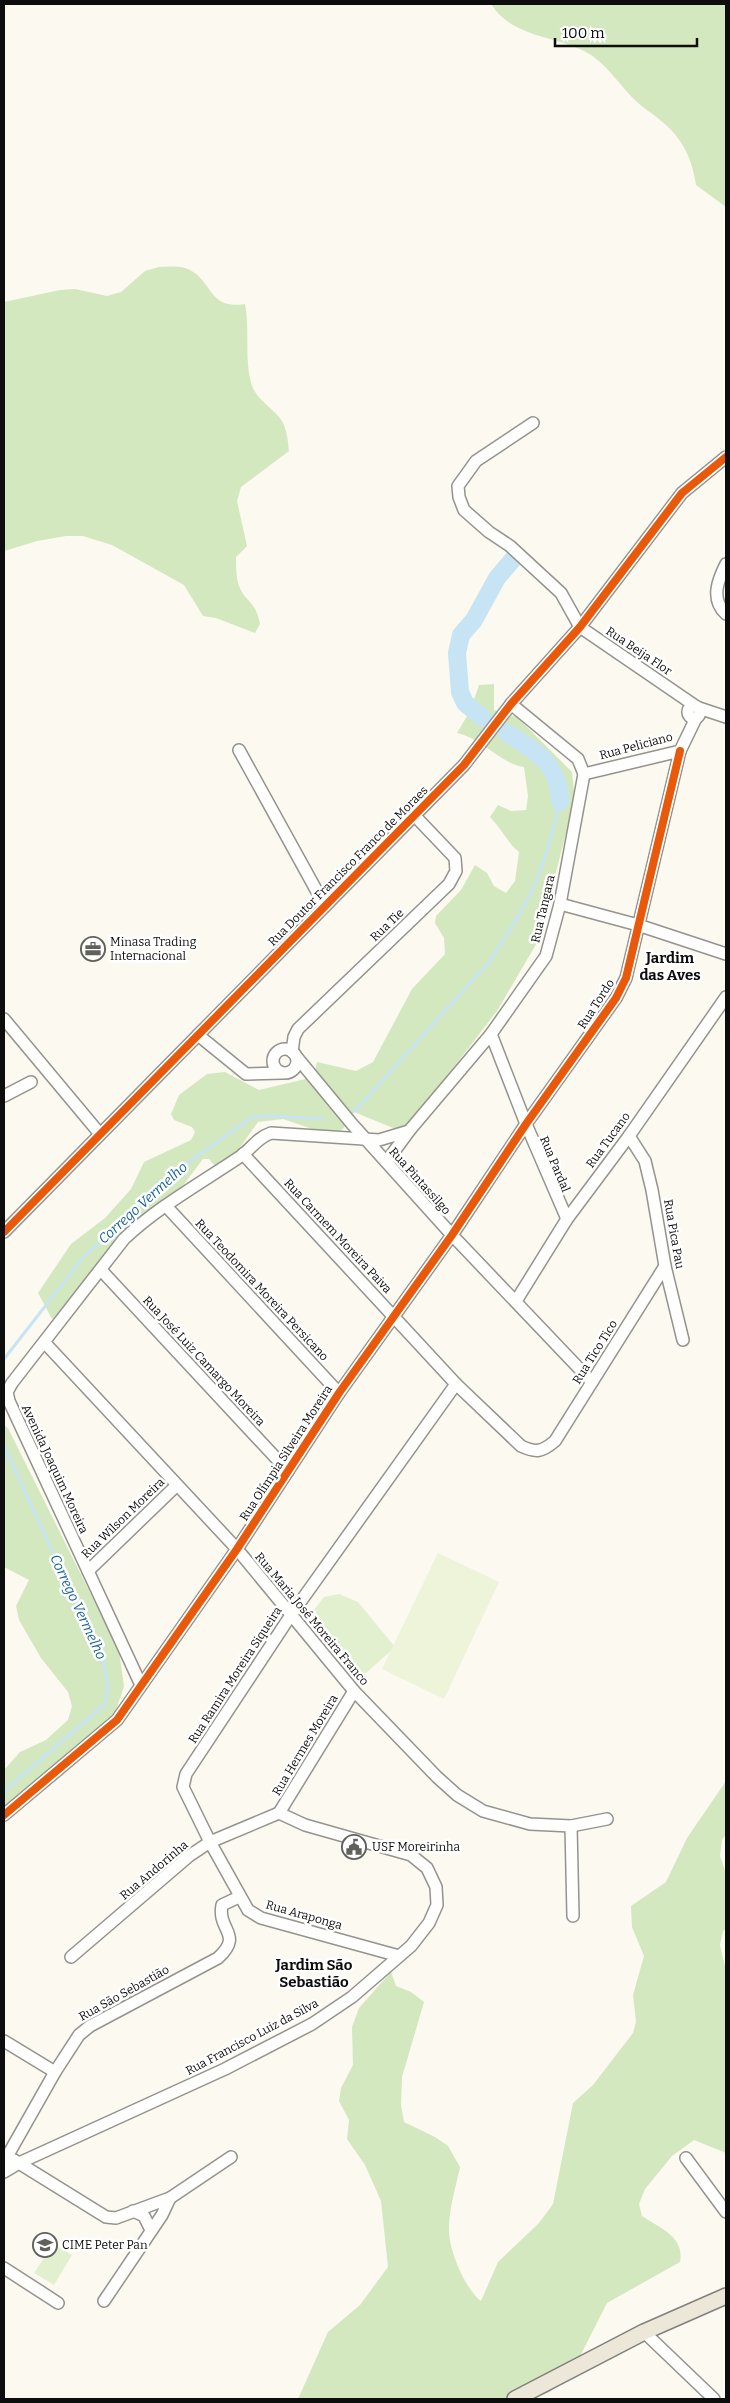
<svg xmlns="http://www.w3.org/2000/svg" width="730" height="2403" viewBox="0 0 730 2403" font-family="Bitter,serif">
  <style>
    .green { fill: #e3f0d0 }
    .forest { fill: #d3e8be }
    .pitch { fill: #edf4da }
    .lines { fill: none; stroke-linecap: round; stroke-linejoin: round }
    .stream { stroke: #c7e4f4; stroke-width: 3 }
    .river { stroke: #c7e4f4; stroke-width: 18 }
    .minor-casing { stroke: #94938f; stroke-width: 14 }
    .major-casing { stroke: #81817c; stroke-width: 18 }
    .minor { stroke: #fefefd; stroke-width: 11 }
    .major { stroke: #ece7d8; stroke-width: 15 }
    .cycleway-casing { stroke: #fff; stroke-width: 11 }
    .cycleway { stroke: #e8590c; stroke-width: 8 }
    .labels { text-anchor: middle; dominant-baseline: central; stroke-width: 5; stroke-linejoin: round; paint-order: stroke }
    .street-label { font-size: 12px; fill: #0d0d0d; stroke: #fff }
    .poi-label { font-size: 12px; fill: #0d0d0d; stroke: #fff; text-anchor: start }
    .water-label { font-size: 14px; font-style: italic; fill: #16609e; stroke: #fff }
    .quarter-label { font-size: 15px; font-weight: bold; fill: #0d0d0d; stroke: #fff }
  </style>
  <rect width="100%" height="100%" fill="#fbf9f0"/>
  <g class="green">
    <path d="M339,1594l19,8 37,45 -38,34 -51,-61 18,-23z"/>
    <path d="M53,2244l19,11 -18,30 -20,-12z"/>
  </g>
  <g class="forest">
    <path d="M491,4h235v203l-30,-22c-4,-27 -14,-48 -36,-65 -8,-7 -17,-12 -24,-19 -18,-17 -30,-39 -52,-50 -33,-16 -72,-14 -93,-47z"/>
    <path d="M159,267c9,0 22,-2 31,3 23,12 19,40 55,34 5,27 -1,56 7,82 5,14 22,23 30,35 5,9 6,21 7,30l-48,36 -4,14 10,45 -11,11c0,9 0,20 3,29 6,16 17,15 21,38l-5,9 -39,-15 -13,-2 -19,-31 -72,-40 -29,-9h-17l-29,5 -33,10v-249l56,-12 15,-1 32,7 14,-4 24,-21z"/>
    <path d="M494,684v26l23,7 55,55 3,27 -37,142 -41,70 -84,109 -15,10 -44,-18 -11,17 -13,6 -47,-16 -25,3 -32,45 -7,4 -10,-12h-6l-22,29 -56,47 -38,55 -35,29 -14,-26 33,-49 34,-26 26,-29 13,-27 47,-22 4,-8 -3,-5 -18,-7 -3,-6 8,-19 28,-21 18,-2 34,18 55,-13 3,-15 39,9 17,-9 39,-73 33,-35 -1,-16 -9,-15 1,-7 25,-26 14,-25 12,8 7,13 12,7 9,-12 4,-29c-12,-10 -18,-24 -29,-35l8,-12 13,6 15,-1 2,-14 -4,-29c-21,-2 -43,-29 -67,-34l13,-22 9,-26z"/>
    <path d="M4,1425l4,3 111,223 5,35 -12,36 -108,94v-46l16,-18 26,-12 22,-20 4,-14 -4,-14 -27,-34 -22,-38 -3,-14 13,-26 -25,-13z"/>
    <path d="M726,1781v53l-4,6 -2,16 6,17v56l-3,2 -3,14 6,26v182l-32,-13 -22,16 -27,33 -6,15 3,12c18,12 43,21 38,46l-73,41 -35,69 -22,20 -17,7h-235l30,-67 32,-27 28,-38 -7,-66 -16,-36 -18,-26 2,-19 -10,-19 2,-13 12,-23 -1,-38 7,-19 32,-36 5,14 15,6 13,10 -22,75 -1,28 3,17 31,15 13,9 12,21c-4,19 -11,42 -11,61 -1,21 16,61 32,73l17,-39 41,-39 14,-19 20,-101 20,-18 40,-52 3,-11 -3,-27 11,-39 -12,-29 -1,-21 35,-24 21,-44z"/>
  </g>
  <path class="pitch" d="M438,1553l61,29 -55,117 -62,-30z"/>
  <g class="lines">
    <g class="stream">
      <path d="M355,1111l134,-149c13,-20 26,-39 37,-60 17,-30 25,-66 34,-100"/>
      <path d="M4,1359l78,-100 47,-46 60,-51 63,-45 18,-1 52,3"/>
      <path d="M4,1446l100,218 4,22 -3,18 -101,87"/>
    </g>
    <g class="river">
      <path d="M483,718l-18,-15 -5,-11 -3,-39 4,-18 13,-15 23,-42 17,-20"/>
      <path d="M507,733c30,19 52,31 53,69"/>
    </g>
    <defs>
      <g id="minor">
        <path d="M533,423l-57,38 -18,25 1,11 5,13 25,22 21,14 51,47 19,34 114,78"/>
        <path d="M726,564c-8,16 -16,35 0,50"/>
        <circle cx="694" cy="712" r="6"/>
        <path d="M699,708l27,9"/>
        <path d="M239,750l86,156"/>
        <path d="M584,774l96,-23 16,-33"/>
        <path d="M560,904l78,21 88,29"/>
        <path d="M4,1019l96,115"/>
        <path d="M491,1034l35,90 41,95"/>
        <path d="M198,1035l48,39 36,-1"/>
        <circle cx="285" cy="1061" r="12"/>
        <path d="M292,1052l2,-15 4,-8 151,-145 7,-13 -1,-13 -41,-43"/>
        <path d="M295,1055l57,69 100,111 140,147"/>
        <path d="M4,1096l27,-14"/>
        <path d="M629,1136l16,25 7,29 13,76 18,74"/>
        <path d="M243,1154l213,230 65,62c15,7 21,6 34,-5l110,-175"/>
        <path d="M387,1161l22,-30 82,-97 55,-78 14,-52 24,-130 -6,-15 -67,-55"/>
        <path d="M166,1206l173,187"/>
        <path d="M4,1232l460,-467 47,-61 69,-77 102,-134 44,-36"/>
        <path d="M101,1270l187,201"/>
        <path d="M516,1301l51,-82 62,-83 97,-139"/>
        <path d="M45,1343l192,206 117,142 83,86 20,18 26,16 47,13 41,2 36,-7"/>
        <path d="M88,1571l89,-86"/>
        <path d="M141,1685l-132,-284 -2,-9 5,-9 112,-144c35,-33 77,-56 117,-83 11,-8 16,-18 30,-23l108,7 30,-9"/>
        <path d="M279,1813l75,-122"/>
        <path d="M4,1815l113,-95 120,-171 102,-156 113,-158 74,-111 90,-126 10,-20 54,-227"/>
        <path d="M571,1826l2,90"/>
        <path d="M399,1956l-138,-38 -13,-8 -38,-68 -27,-55 3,-13 105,-159 165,-231"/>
        <path d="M71,1957l118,-101 21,-14 69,-29"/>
        <path d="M4,2041l51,31"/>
        <path d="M686,2158l40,54"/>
        <path d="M14,2160l92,57 10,1 54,-20 -8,17 -58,86"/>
        <path d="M4,2162l51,-90 24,-37 11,-9 128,-68c26,-24 -1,-27 4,-53l17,-8"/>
        <path d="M4,2172l15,-9 206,-94 87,-45 40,-27 59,-51 18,-23 8,-18 -1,-18 -9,-19 -16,-13 -106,-30 -26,-12"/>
        <path d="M170,2198l61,-41"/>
        <path d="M133,2211l11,5 7,14"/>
        <path d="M4,2268l54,35"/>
        <path d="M644,2332l70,67"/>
      </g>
      <path id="major" d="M515,2399l129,-67 82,-36"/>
    </defs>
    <use href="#minor" class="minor-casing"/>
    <use href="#major" class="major-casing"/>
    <use href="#minor" class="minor"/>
    <use href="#major" class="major"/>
    <defs>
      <g id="cycleway">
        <path d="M4,1232l460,-467 47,-61 69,-77 102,-134 44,-36"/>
        <path d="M4,1815l113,-95 120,-171 102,-156 113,-158 74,-111 90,-126 10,-20 54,-227"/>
      </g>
    </defs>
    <use href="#cycleway" class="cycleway-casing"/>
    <use href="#cycleway" class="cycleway"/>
  </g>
  <defs>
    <symbol id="office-ring" viewBox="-11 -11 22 22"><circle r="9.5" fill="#fff" stroke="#60605c" stroke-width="1.5"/><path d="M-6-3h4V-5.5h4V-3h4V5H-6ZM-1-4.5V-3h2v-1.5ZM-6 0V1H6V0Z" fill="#60605c"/></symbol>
    <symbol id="civic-ring" viewBox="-11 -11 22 22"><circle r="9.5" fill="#fff" stroke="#60605c" stroke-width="1.5"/><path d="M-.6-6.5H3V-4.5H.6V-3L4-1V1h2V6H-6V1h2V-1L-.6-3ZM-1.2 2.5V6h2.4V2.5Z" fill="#60605c"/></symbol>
    <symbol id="school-ring" viewBox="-11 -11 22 22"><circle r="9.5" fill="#fff" stroke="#60605c" stroke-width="1.5"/><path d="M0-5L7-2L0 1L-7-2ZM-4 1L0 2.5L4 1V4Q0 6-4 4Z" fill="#60605c"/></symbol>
  </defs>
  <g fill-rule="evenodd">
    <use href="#office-ring" x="79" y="935" width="28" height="28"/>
    <use href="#civic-ring" x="340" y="1833" width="28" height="28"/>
    <use href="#school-ring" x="31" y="2231" width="28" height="28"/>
  </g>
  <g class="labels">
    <g class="street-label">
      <text transform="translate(639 651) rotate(34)">Rua Beija Flor</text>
      <text transform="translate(636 746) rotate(-15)">Rua Peliciano</text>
      <text transform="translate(348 866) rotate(-45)">Rua Doutor Francisco Franco de Moraes</text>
      <text transform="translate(543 909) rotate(-77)">Rua Tangara</text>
      <text transform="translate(387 925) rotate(-44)">Rua Tie</text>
      <text transform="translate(596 1004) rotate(-57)">Rua Tordo</text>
      <text transform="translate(608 1140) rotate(-54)">Rua Tucano</text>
      <text transform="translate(555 1164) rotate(67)">Rua Pardal</text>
      <text transform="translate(420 1181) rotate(48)">Rua Pintassilgo</text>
      <text transform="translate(674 1234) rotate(80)">Rua Pica Pau</text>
      <text transform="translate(338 1236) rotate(47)">Rua Carmem Moreira Paiva</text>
      <text transform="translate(262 1290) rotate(47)">Rua Teodomira Moreira Persicano</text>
      <text transform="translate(595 1352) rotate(-58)">Rua Tico Tico</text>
      <text transform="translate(204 1361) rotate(47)">Rua José Luiz Camargo Moreira</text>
      <text transform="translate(286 1453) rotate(-57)">Rua Olímpia Silveira Moreira</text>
      <text transform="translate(55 1469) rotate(65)">Avenida Joaquim Moreira</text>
      <text transform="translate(123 1518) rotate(-44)">Rua Wilson Moreira</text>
      <text transform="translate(312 1619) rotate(50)">Rua Maria José Moreira Franco</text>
      <text transform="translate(235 1675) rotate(-57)">Rua Ramira Moreira Siqueira</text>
      <text transform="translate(305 1745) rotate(-59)">Rua Hermes Moreira</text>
      <text transform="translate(154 1870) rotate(-40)">Rua Andorinha</text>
      <text transform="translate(304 1915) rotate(16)">Rua Araponga</text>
      <text transform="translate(124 1993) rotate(-29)">Rua São Sebastião</text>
      <text transform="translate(252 2037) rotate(-28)">Rua Francisco Luiz da Silva</text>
    </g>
    <g class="poi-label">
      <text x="110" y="942">Minasa Trading<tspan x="110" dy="14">Internacional</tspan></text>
      <text x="372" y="1847">USF Moreirinha</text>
      <text x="62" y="2245">CIME Peter Pan</text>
    </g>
    <g class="water-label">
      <text transform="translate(143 1203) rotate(-42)">Corrego Vermelho</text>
      <text transform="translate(78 1607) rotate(65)">Corrego Vermelho</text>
    </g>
    <g class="quarter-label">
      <text x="670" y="958">Jardim<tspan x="670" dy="17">das Aves</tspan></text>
      <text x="314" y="1965">Jardim São<tspan x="314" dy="17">Sebastião</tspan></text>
    </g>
  </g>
  <rect width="730" height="2403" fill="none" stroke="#0d0d0d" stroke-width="10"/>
  <path d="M555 38v8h142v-8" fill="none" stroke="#0d0d0d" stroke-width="2.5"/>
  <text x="562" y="38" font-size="15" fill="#0d0d0d" stroke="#ffffff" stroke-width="4" paint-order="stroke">100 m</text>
</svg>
